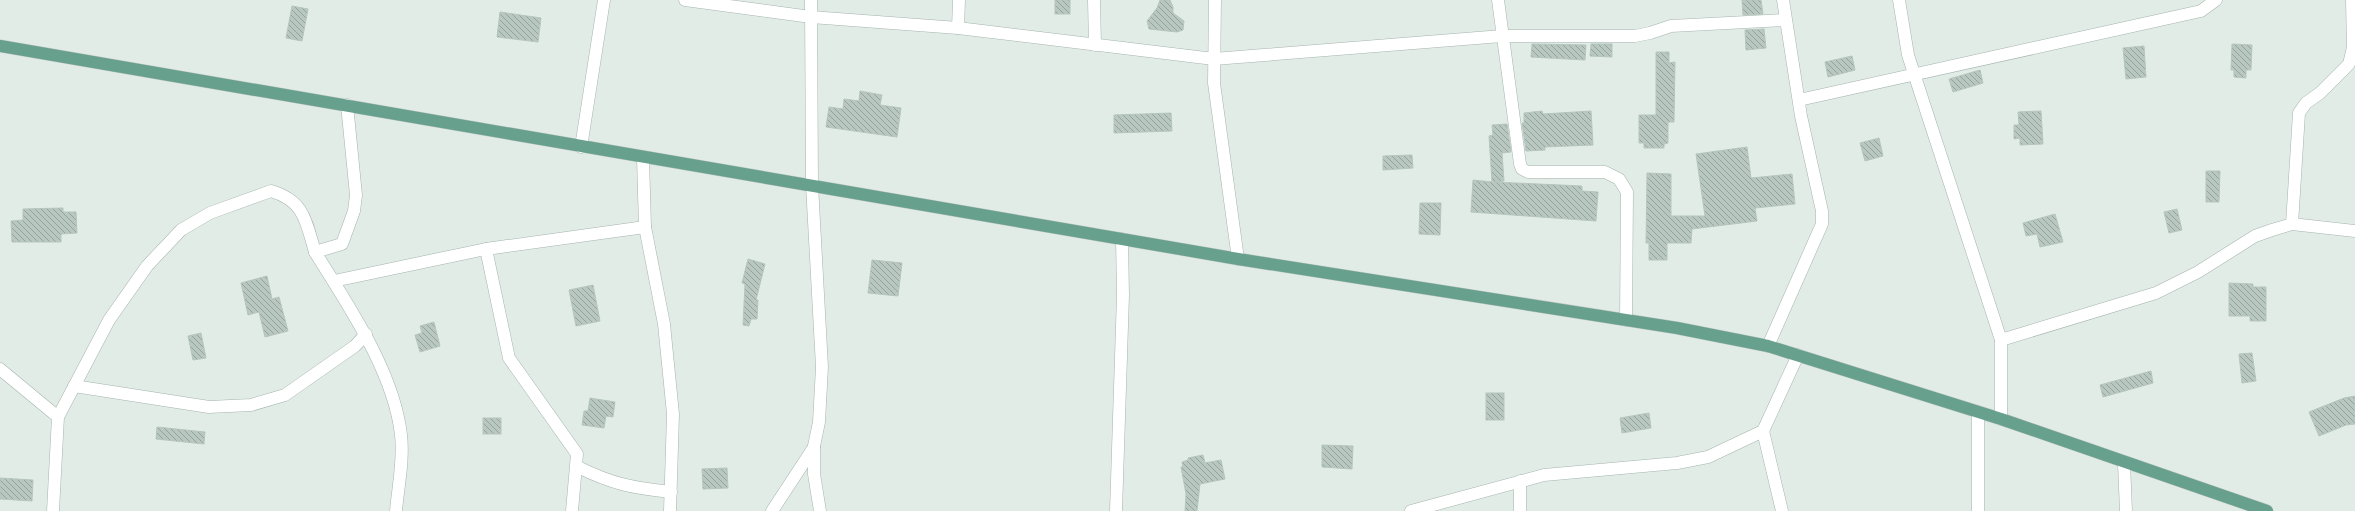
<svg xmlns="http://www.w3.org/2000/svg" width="2355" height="511" viewBox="0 0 2355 511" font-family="Poppins,sans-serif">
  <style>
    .building { fill: url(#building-back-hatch); stroke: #b5c6be }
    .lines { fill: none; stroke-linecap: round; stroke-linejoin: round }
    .minor-casing { stroke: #a5b4ae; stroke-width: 13 }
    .major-casing { stroke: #c1c9c6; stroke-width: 13 }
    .minor { stroke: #fff; stroke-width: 12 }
    .major { stroke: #68a08e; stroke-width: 12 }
  </style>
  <defs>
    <pattern id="building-back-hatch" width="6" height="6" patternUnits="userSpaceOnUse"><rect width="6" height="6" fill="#b8c7c0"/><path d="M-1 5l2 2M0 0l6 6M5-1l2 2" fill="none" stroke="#95a39d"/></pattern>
  </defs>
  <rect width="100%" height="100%" fill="#e2ece7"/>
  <g class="building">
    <rect x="1055" y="0" width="15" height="14"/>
    <path d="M1160,0h10l3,7v6l11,8 -1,9 -6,2 -28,-3 -2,-8 10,-13z"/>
    <path d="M1742,0h19l2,14 -20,1z"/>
    <path d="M292,6l16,3 -6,32 -16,-3z"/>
    <path d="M500,12l41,6 -3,24 -41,-5z"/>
    <path d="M1764,29l2,19 -20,2 -1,-20z"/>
    <path d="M1532,44l54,1 -1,15 -54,-3z"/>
    <path d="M1591,44h21v13l-22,-1z"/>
    <path d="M2232,44l20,1 -1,25h-5v8l-12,-1v-7h-3z"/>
    <path d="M2144,46l2,31 -20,2 -3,-31z"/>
    <path d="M1656,52h13v11l6,-1 -1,60h-6v21l-4,1v4h-20v-5h-5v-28h17z"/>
    <path d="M1852,56l3,14 -27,7 -3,-15z"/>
    <path d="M1980,70l3,13 -30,9 -4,-13z"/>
    <path d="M860,91l22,4 -2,10 21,3 -4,29 -71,-10 3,-20 14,2 1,-10 15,2z"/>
    <path d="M1542,111l1,3 48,-3 2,34 -48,2v3l-19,1 -4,-28h2v-10z"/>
    <path d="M2041,111l2,33 -23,1v-7l-6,1v-14h5l-1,-13z"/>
    <path d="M1171,113l1,18 -58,2v-18z"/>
    <path d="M1507,124l4,28 -9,1 2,28 -10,1 88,4v5l16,1 -2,29 -125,-9 2,-32 19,2 -3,-46 4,-1 -1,-10z"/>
    <path d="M1879,138l4,18 -18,5 -5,-18z"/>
    <path d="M1747,147l4,31 41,-4 3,30 -40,4 2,13 -65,8 -1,14h-24v17h-18v-17h-3l1,-70 24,1v42h34l-9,-62z"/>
    <path d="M1412,155l1,13 -30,2v-14z"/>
    <path d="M2206,171h14l-1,31h-13z"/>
    <path d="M1420,203h21l-1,32 -21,-1z"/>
    <path d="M63,208v4h13l1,21 -16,1v8h-49l-1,-21 12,-1v-11z"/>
    <path d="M2177,209l5,21 -13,3 -5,-21z"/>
    <path d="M2055,214l8,28 -23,5 -3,-13 -11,2 -3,-13z"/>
    <path d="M748,259l17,5 -9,36h2l-1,19h-6l-2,7 -6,-1 2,-41 -3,-1z"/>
    <path d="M872,260l30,3 -4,33 -30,-3z"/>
    <path d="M267,276l5,23 7,-2 9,34 -23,6 -6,-25 -11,3 -7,-32z"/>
    <path d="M2229,283l24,1v3h13v34h-16v-5h-21z"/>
    <path d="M593,285l7,36 -24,5 -7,-36z"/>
    <path d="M434,322l6,24 -20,6 -5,-17 7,-2 -2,-7z"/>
    <path d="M201,333l5,25 -13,2 -5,-24z"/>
    <path d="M2252,353l4,28 -14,2 -3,-29z"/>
    <path d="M2151,371l2,12 -50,14 -3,-12z"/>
    <rect x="1486" y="393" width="18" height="27"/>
    <path d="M2355,396v28l-9,1 -27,11 -10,-24 35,-14z"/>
    <path d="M590,398l25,4 -2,15 -7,-1 -2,12 -22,-3 2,-14h4z"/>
    <path d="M1649,413l2,15 -29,5 -2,-15z"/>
    <rect x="483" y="418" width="18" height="16"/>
    <path d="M157,427l48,5 -1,12 -48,-5z"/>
    <path d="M1322,445l31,1 -1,23 -30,-2z"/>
    <path d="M1203,455l2,8 16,-3 4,19 -25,5 -3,27h-12l1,-17 -5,-27h2l-1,-5 6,-2v-2z"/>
    <path d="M727,468l1,20 -25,1 -1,-20z"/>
    <path d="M0,478l33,2 -1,21 -32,-2z"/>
  </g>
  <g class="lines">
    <defs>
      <g id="minor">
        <path d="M685,0l126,17 147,11 256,31 288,-23h133l15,-3 21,-7 114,-6"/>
        <path d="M811,0l1,185 10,182 -3,55 -5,24v28l6,37"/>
        <path d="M1094,0l1,45"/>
        <path d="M1215,0l-1,83 24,176"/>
        <path d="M1498,0l22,164 2,5 6,3h77l14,7 8,13 -1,128"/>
        <path d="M1899,0l9,55 93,285v79"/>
        <path d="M958,28l1,-28"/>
        <path d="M1799,100l402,-89 15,-11"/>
        <path d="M347,105l9,90 -2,16 -12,33 -27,8c33,53 79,120 86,183 3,25 -3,52 -5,76"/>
        <path d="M581,147l23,-147"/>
        <path d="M643,158l2,69 19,97 9,90 -3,97"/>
        <path d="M2292,224l7,-111 7,-10 14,-10 29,-29 4,-17 -1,-47"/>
        <path d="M486,249l23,109 68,96 -5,57"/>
        <path d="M334,281l152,-32 159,-22"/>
        <path d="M2001,340l155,-47 42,-21 57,-36 17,-6 20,-6 63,7"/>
        <path d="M1768,346l54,-122v-13l-21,-95 -18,-116"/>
        <path d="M0,369l58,48"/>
        <path d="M74,386l135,21 42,-2 34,-10 70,-49 11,-12"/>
        <path d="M1978,412v99"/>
        <path d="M1763,431l19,80"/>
        <path d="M2124,463l2,48"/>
        <path d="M578,467c34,17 55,21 93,25"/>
        <path d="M1520,481v30"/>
        <path d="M53,511l5,-94 51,-97 38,-54 34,-36 29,-17 61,-22c34,10 35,31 44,61"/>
        <path d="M772,511l42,-64"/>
        <path d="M1116,511l7,-216 -1,-56"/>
        <path d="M1411,511l133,-36 133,-12 31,-6 55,-26 35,-76"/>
      </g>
      <path id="major" d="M0,46l1238,213 439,69 91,18 233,73 266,92"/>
    </defs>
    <use href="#minor" class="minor-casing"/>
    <use href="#major" class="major-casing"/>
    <use href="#minor" class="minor"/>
    <use href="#major" class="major"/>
  </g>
</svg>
